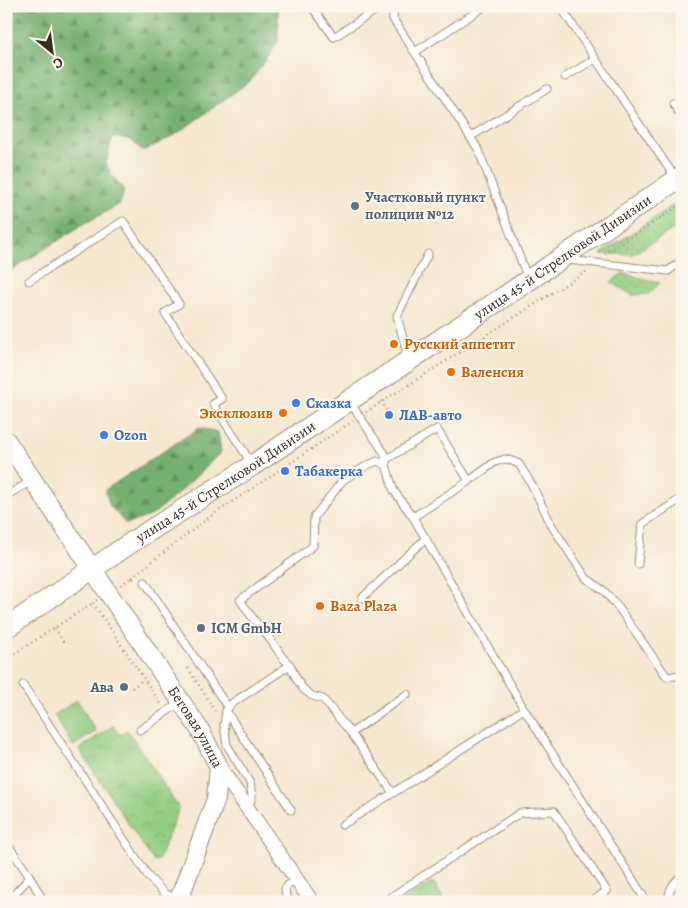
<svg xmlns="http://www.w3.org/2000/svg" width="688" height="908" viewBox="0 0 688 908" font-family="Alegreya,serif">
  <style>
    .grass { fill: url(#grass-dots); stroke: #677c50 }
    .forest { fill: url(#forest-firs); stroke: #586d46 }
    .park { fill: url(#park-crowns); stroke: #677c50 }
    .pitch { fill: #93cd81; stroke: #677c50 }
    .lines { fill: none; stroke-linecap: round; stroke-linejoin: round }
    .service-casing { stroke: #988877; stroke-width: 9 }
    .minor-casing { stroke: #988877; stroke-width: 16 }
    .tertiary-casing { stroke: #988877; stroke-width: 20 }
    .secondary-casing { stroke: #988877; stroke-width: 22 }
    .path { stroke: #988877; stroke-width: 2.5; stroke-dasharray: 1 4; stroke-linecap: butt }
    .service { stroke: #fff; stroke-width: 7 }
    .minor { stroke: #fff; stroke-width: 14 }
    .tertiary { stroke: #fff; stroke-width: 18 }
    .secondary { stroke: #fff; stroke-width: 20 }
    .service-dot { fill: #5c6f8a; stroke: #fbf7ec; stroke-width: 2 }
    .food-dot { fill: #e8710a; stroke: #fbf7ec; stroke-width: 2 }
    .shop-dot { fill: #3f7fe0; stroke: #fbf7ec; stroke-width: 2 }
    .labels { text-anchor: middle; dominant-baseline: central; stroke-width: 4; stroke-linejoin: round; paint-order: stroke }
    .service-label { font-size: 15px; font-weight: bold; fill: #4e5e75; stroke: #fbf7ec; text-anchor: start }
    .street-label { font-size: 15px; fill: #3b2a1e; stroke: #fbf7ec }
    .food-label { font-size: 15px; font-weight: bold; fill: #c56008; stroke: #fbf7ec; text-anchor: start }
    .shop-label { font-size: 15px; font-weight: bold; fill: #366cbe; stroke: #fbf7ec; text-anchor: start }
  </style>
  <defs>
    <pattern id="grass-dots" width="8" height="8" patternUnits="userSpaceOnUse" patternTransform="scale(1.25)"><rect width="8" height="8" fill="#93cd81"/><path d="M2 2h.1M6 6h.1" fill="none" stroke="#80b06f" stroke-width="1.8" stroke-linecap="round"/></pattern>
    <pattern id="forest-firs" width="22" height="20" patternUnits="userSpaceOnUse" patternTransform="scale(1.25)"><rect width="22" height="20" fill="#76b06f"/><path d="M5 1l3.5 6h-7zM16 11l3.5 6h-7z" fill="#628f5b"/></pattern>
    <pattern id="park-crowns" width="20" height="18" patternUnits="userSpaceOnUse" patternTransform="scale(1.25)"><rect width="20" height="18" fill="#93cd81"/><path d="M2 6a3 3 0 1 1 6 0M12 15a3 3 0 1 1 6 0" fill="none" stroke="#80b06f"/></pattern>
  </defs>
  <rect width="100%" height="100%" fill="#fbf7ec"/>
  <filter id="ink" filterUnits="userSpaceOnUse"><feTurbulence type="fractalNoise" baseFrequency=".02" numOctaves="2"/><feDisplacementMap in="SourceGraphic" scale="10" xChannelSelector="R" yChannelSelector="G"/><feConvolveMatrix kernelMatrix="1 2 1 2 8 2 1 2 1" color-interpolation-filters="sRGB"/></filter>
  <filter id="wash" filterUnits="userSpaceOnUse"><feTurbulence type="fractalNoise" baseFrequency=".0096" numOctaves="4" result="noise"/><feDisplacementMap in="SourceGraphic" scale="20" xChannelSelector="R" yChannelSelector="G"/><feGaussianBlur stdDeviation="1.12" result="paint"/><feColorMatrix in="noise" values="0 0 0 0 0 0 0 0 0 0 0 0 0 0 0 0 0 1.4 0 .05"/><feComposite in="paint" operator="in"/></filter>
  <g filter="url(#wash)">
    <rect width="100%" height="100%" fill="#f6e7d0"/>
    <g class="grass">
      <path d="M682,199v25l-49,30h-32z"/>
      <path d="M623,273l37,10 -11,11 -17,1 -21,-13z"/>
    </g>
    <g class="forest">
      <path d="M6,6h270l2,3v32l-11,18 -17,22 -75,54 -32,16 -13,-12 -18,-1 -6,26 6,12 12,14 -4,14 -38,21 -76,49z"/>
      <path d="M199,428l19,4 3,20 -42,41 -27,22 -26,9 -16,-18 -5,-16z"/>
    </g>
    <g class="park">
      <path d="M113,726l6,9 8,-5 52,78 -20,51 -5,3 -75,-113z"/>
      <path d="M433,882l10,16 -6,4h-36z"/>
    </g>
    <path class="pitch" d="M77,700l19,31 -23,15 -19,-31z"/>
  </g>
  <g filter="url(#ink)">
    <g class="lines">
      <defs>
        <g id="service">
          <path d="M311,6l23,31 48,-31"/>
          <path d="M394,6l-1,13 85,130 50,130"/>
          <path d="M560,6l116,173"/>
          <path d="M415,52l67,-44v-2"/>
          <path d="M565,77l30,-18"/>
          <path d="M673,103l9,15"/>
          <path d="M470,137l77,-48"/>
          <path d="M568,260l100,11 11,-8"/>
          <path d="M29,281l94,-60 56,83 -14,9 57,86 -9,5 39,60"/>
          <path d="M408,357l-11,-41 31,-62"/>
          <path d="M349,401l36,53 1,11 8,26 19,26 111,192 123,193"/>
          <path d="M385,460l52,-31 32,52 -56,36"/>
          <path d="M469,481l26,-19 10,-3 7,2 7,3 13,21 20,41 34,52 18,13 14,16 49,70 15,-2"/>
          <path d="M6,496l25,-15"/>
          <path d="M638,564l4,-40 40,-26"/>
          <path d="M145,582l83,126"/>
          <path d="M362,598l64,-60"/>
          <path d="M23,685l125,191 16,17 14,7"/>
          <path d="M226,711l65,99"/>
          <path d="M140,730l41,-28"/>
          <path d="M351,733l56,-39"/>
          <path d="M393,793l131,-84"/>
          <path d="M248,809l4,-12 -2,-14 -23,-38 -3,-20 2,-14 5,-7 59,-39"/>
          <path d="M342,825l51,-32 -42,-60 -28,-34 -11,-3 -9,-7 -7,-11 -6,-13 -7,-7 -18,-26 -8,-8 -17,-24 73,-54 1,-29 29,-37 25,-15 9,-4 9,4"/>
          <path d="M6,842l24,35 -23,25"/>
          <path d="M30,877l14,25"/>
          <path d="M289,902l-3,-6 -1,-7 3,-4 9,-6"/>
          <path d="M383,902l137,-89 34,-2 53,80 -16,11"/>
          <path d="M668,902c1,-12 4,-19 14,-26"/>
        </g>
        <path id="minor" d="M219,767l93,135"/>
        <g id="tertiary">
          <path id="s1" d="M6,440l194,290 19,37 -3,32 -38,103"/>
        </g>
        <g id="secondary">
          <path id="s2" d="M6,628l129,-88 118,-75 276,-185 153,-104"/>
        </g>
      </defs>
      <use href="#service" class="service-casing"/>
      <use href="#minor" class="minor-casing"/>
      <use href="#tertiary" class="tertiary-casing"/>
      <use href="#secondary" class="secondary-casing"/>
      <g class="path">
        <path d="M605,254l77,-50"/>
        <path d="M381,401l7,12"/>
        <path d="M366,412l221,-141"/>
        <path d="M132,577l79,-61 142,-95"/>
        <path d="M121,585l11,-8 3,5"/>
        <path d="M97,600l-4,3 68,101"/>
        <path d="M55,628l10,17"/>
        <path d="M6,659l87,-56"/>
        <path d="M188,668l27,43"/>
        <path d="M132,688l12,-9"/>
      </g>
      <use href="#service" class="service"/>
      <use href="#minor" class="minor"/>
      <use href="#tertiary" class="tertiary"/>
      <use href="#secondary" class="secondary"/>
    </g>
  </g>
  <g class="service-dot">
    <circle cx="355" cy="206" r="5"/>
    <circle cx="201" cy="628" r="5"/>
    <circle cx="124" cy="687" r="5"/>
  </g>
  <g class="food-dot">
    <circle cx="394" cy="344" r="5"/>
    <circle cx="451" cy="372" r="5"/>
    <circle cx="283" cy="413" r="5"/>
    <circle cx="320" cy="606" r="5"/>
  </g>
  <g class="shop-dot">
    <circle cx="296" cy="403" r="5"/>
    <circle cx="389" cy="415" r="5"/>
    <circle cx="104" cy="435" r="5"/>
    <circle cx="285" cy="471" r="5"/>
  </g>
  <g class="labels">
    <g class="service-label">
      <text x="365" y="197">Участковый пункт<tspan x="365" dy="17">полиции №12</tspan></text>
      <text x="211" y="628">ICM GmbH</text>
      <text x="114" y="687" text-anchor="end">Ава</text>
    </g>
    <g class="street-label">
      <text stroke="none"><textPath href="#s2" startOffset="669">улица 45-й Стрелковой Дивизии</textPath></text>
      <text stroke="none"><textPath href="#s2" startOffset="264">улица 45-й Стрелковой Дивизии</textPath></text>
      <text stroke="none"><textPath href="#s1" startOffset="344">Беговая улица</textPath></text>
    </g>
    <g class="food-label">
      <text x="404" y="344">Русский аппетит</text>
      <text x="461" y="372">Валенсия</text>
      <text x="273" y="413" text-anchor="end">Эксклюзив</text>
      <text x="330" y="606">Baza Plaza</text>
    </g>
    <g class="shop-label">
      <text x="306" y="403">Сказка</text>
      <text x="399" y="415">ЛАВ-авто</text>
      <text x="114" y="435">Ozon</text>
      <text x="295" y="471">Табакерка</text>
    </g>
  </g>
  <rect width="688" height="908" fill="none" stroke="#fbf7ec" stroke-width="25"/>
  <g transform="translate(52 52) rotate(151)" stroke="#fbf7ec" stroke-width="4" paint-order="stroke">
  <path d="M0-4L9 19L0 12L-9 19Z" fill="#3b2a1e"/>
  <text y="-8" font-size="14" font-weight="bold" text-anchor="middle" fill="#3b2a1e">С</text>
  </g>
</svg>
